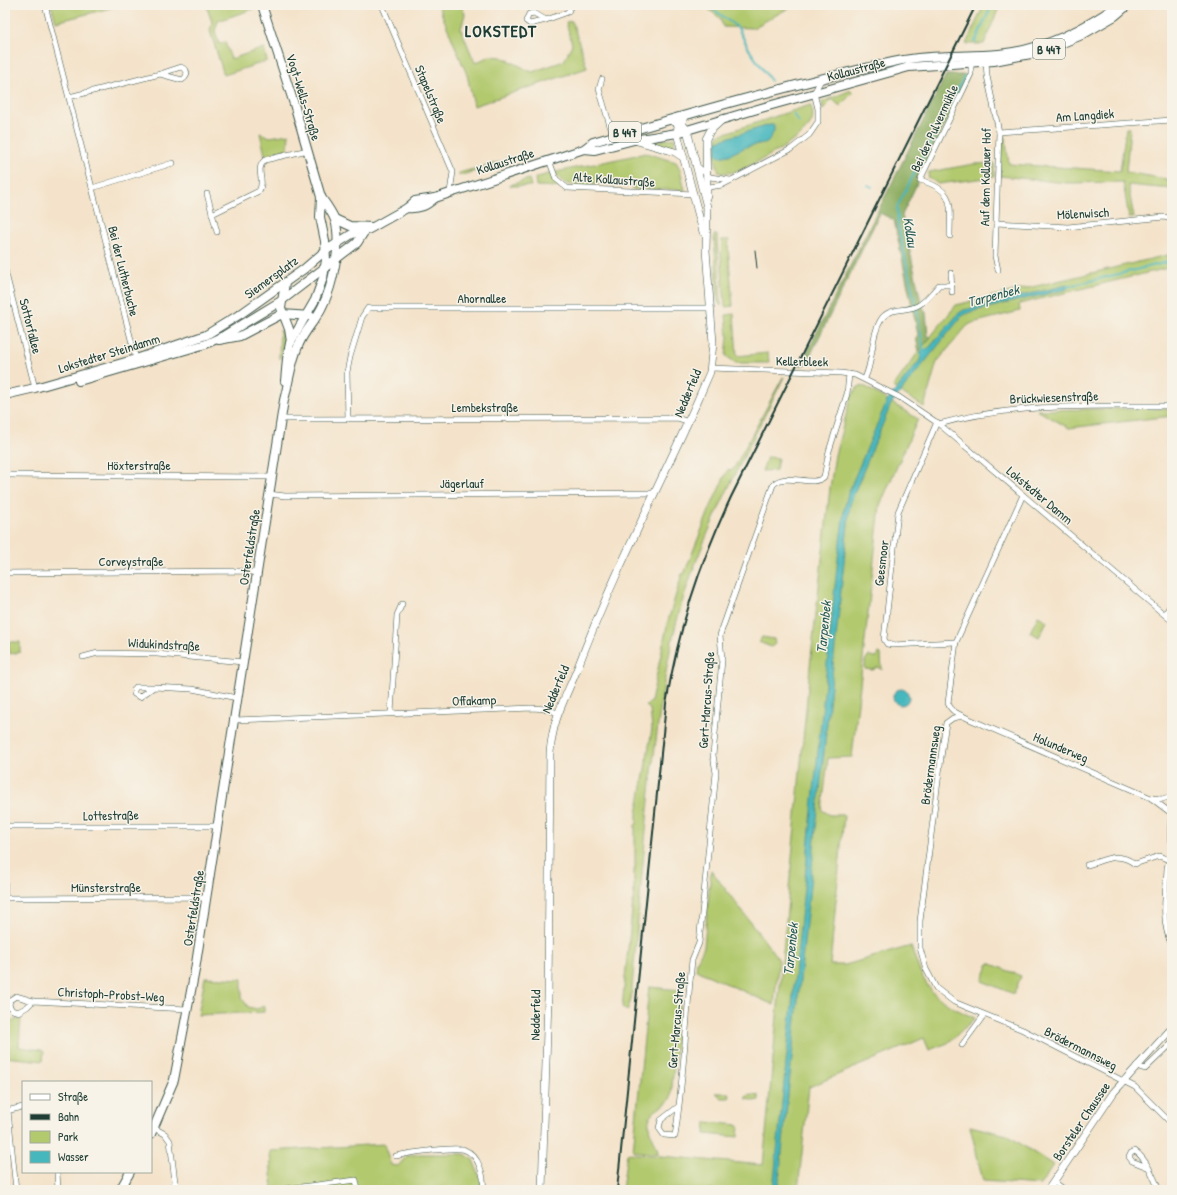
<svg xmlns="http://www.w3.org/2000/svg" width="1177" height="1195" viewBox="0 0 1177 1195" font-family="'Patrick Hand',sans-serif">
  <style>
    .green { fill: #b2c96e; stroke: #688351 }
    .forest { fill: #8dad61; stroke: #56754a }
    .water { fill: #47b7be; stroke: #337a79 }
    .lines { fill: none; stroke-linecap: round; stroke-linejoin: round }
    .stream { stroke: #47b7be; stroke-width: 2 }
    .street-casing { stroke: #3f564a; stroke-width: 6 }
    .secondary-casing { stroke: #3f564a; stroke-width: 8 }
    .primary-casing { stroke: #3f564a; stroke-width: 10 }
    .street { stroke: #fff; stroke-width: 5 }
    .secondary { stroke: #fff; stroke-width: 7 }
    .primary { stroke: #fff; stroke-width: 8 }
    .tram { stroke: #1f3d34; stroke-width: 1 }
    .rail { stroke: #1f3d34; stroke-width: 2 }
    .labels { text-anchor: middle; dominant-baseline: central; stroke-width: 3; stroke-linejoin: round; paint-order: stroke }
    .shield { fill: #f7f3e8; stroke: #60746a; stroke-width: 1 }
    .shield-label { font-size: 12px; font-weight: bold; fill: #1f3d34 }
    .street-label { font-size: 13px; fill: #1f3d34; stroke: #f7f3e8 }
    .water-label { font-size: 14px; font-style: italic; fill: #295c56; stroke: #f7f3e8 }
    .district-label { font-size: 17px; font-weight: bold; letter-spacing: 1px; fill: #1f3d34; stroke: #f7f3e8 }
  </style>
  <rect width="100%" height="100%" fill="#f7f3e8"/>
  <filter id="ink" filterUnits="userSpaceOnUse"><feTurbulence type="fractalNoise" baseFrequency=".025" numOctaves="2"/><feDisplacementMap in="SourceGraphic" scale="8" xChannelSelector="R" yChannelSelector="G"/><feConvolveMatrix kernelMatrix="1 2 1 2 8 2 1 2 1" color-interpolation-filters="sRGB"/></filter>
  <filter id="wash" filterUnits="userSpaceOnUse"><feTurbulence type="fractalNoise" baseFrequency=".012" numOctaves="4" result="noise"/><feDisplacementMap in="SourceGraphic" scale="16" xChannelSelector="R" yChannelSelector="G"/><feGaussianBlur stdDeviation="0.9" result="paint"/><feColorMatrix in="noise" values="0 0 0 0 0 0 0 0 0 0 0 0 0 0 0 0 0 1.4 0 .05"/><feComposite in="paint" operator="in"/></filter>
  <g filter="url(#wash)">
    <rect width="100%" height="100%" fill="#f4e3ca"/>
    <g class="green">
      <path d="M51,5h71l-66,17z"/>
      <path d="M206,5h45l2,4 -35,12 -3,10 4,13 6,-2 6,17 33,-11 3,13 -43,14 -14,-44 2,-9z"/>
      <path d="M438,5h23l4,9 -4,15 14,34 15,-7 12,1 30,15 32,-11 8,-17 -6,-22 6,-1 15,47 -113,38 -7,-31z"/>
      <path d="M703,5h91l-41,23 -30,-1 -3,-9z"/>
      <path d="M984,5h16l-16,39h-18z"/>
      <path d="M851,90l1,3 -12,13 -8,-7 -9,11 -1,-8z"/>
      <path d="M810,105c3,6 4,12 1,18 -8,17 -58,42 -76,49 -5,1 -11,1 -16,1l-7,-27 7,-11z"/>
      <path d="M1126,128h4l-4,44 46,8v9l-44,-4 6,33h-5l-6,-36 -56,1 -67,-7 1,-36 4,-5 4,29 111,7z"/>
      <path d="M260,133l10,4 19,-3 -1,14 -3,2 -20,5z"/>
      <path d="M674,138l1,4 -5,6 -19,-6z"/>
      <path d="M646,153l30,9 4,7 5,21 -52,-1 -1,-4 -41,-2 -2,3c-13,-1 -28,1 -33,-14z"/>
      <path d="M511,159v1l-52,16v-3z"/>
      <path d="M994,163v14l-56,7 -10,-7 1,-5 45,-8z"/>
      <path d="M551,173l8,14 -23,-1 -1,-8z"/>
      <path d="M529,179l2,7h-21v-1z"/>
      <path d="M714,235h3l4,71 -3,-4z"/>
      <path d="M722,240h7l-1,7 5,59 -8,1 -4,-51z"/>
      <path d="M1172,254v13l-153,37 1,7 -48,12 -5,3 -30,36 -13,45 -31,-20 26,-36 37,-46z"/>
      <path d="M734,314l3,42 31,-3 1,10h-33l-10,-7 2,-19 -2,-22z"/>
      <path d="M280,330c8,6 4,21 -1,29z"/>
      <path d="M783,377h1c-37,75 -79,149 -103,229 -15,51 -21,104 -28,157 -9,79 -15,158 -22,237l-4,11 -5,-4 12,-116v-22h1v-44l2,-1v-10l15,-85 -2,-20 -4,-3 5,-4 17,-81 14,-47h2l27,-68 16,-35 6,-1z"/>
      <path d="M860,386l6,1 52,32 -38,86 -28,252 -24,1 -6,52 8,5h14l-14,150h15l66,-19c14,44 21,53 64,72l-27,25 -19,7 -5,-12 -115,49 -11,103h-176l5,-37 136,12 47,-499 20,-178 5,-33 16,-58 6,-9z"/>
      <path d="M1172,408v8l-103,12 -32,-18z"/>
      <path d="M767,457l11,1 -2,12 -14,1z"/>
      <path d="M1038,616l9,5 -8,16 -9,-5z"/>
      <path d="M762,637l12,2 1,5 -4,3 -12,-5z"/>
      <path d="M8,642h12v10l-10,2z"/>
      <path d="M879,653l2,1 1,16 -4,-3 -5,3 -8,-1v-8l3,-5 9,1z"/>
      <path d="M711,870l68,90 -5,45 -78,-35 1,-9 7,-14z"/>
      <path d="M989,963l32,13 -7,18 -32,-13z"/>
      <path d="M205,977l37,2v19l6,9 9,2 7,-3v6l-66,3z"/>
      <path d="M649,987l32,3 -10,107c-4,9 -13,10 -19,17 -10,14 6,26 6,40l-25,-3z"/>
      <path d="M5,1013l7,8 9,-3 -2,29 23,3 2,2 -1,9 -38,-4z"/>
      <path d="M716,1093h13l1,4 -1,1h-7z"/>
      <path d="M752,1095l7,1v4l-6,1 -8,-3 2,-2z"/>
      <path d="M706,1122l33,3 -1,12 -33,-3z"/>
      <path d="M970,1126l37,9 46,30 -13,20 -57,-4z"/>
      <path d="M384,1144l7,21 7,1 9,-10 11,-2h47l8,6 8,20v10h-185l-13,-3 -11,2 -2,-38z"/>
    </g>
    <path class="forest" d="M946,75h23l-67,140 20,91 4,6 2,24 3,1 -12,14 -3,-13 2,-3 -24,-115 -14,-7 -74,151 -6,2z"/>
    <g class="water">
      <path d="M769,125h5v6l-6,11 -22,5 -17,8 -10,2 -3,-3 1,-13z"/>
      <path d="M1067,285v4l-97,23 -8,4 -71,88 -38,92 -3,9 -72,685h-5l64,-624 7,-56 4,-17 39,-92 33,-41 1,-9 8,-3 30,-35 5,-3z"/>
      <circle cx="901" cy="697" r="8"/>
    </g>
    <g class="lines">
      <g class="stream">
        <path d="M708,5l30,23 12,23 21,30"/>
        <path d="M745,5l2,2"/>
        <path d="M975,42l17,-37"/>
        <path d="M793,114l6,8"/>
        <path d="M868,185l4,2"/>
        <path d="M1066,287l106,-26"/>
        <path d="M924,353l-7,-42 -19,-85 -1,-19 67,-130"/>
      </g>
    </g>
  </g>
  <g filter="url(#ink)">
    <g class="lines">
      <defs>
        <g id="street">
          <path d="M45,5l91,354"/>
          <path d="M382,5l71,167 -3,20"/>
          <path d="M1171,5l1,5"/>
          <path d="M546,20l-16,4 -4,-3 3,-7 5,-1 12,7 22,-8 3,-7"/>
          <path d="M986,62l1,14 12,56 -4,124 3,14"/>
          <path d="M602,79l-3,10 14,47"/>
          <path d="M69,97l91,-23 22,6c4,-2 6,-6 4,-10l-5,-3 -21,7"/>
          <path d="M999,132l173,-12"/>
          <path d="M549,160l7,19 11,9 127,6"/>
          <path d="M697,166l13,11 20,3"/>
          <path d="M92,188l81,-25"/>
          <path d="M703,188l19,-3 69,-36 18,-14 9,-13v-13l-4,-16 7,-13"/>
          <path d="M207,194l10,38"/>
          <path d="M212,214l47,-23c7,-10 -5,-22 6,-31l43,-10"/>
          <path d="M996,223l72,4 96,-10 8,2"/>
          <path d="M950,236c0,-33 6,-45 -30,-56l51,-106v-11"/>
          <path d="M5,270l30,118"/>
          <path d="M951,273l1,19"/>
          <path d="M711,368l130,5 14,2 44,22 40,27 233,197"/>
          <path d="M865,378c9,-18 5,-42 17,-60 8,-11 26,-6 37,-13 8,-5 14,-13 20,-20h13"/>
          <path d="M281,419l396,-1 12,4"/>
          <path d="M348,419l-1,-47 3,-15 12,-40 6,-9h342"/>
          <path d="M937,422l-39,90 -14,127 3,5 5,1 64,-3"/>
          <path d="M939,424c76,-21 155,-18 233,-18"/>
          <path d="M5,475l267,2"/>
          <path d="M269,494l16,2 370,-3"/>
          <path d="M1023,495l-67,147 -8,61c3,9 11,11 19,15l184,80 11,1 10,-3"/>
          <path d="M5,573l241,-2 10,2"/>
          <path d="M1165,614l7,-11"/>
          <path d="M83,657l15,-4 59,1 86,8"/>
          <path d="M154,687h-18l-2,3v4l6,3 14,-10 38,2 45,9"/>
          <path d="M391,713l6,-98 5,-11"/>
          <path d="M963,716l-10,2 -7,5 -3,19 -23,179v27l6,21 10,19 18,14 69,28 112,57 37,37"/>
          <path d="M234,720l297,-12 17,1 9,4"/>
          <path d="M1172,752v11"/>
          <path d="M1172,795l-2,45 2,1"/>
          <path d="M1151,798l20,15"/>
          <path d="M5,826h213"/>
          <path d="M1172,857l-3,3 -2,8c-1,24 -7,55 5,77"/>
          <path d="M1087,865c18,-5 31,-14 48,-1l24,-8 10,4"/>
          <path d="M5,870v28"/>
          <path d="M5,898l191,-1 11,2"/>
          <path d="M33,1001l-6,6 -9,5 -6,-2 -3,-5 1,-5 6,-4 17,5 154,8"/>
          <path d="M962,1045l22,-30"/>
          <path d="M1136,1066l9,3 27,-26"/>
          <path d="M679,1106l-18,14 -2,8 5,7 11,1c9,-58 11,-117 17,-176l7,-17 17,-170 -3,-18 9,-95 -2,-25 53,-150c12,-14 39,3 51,-8l5,-26 18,-57 2,-20"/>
          <path d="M6,1111l17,-4"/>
          <path d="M8,1111l8,79"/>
          <path d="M154,1128l11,6 5,7 5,41"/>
          <path d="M396,1156c11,-3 61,-10 69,-6 14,5 20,27 18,40"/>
          <path d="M1147,1167l-15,-6 -3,-4 2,-4 4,-2c11,7 19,27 24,39"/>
          <path d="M57,1172l1,18"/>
          <path d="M1054,1182l11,8"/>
          <path d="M285,1189l71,-9 2,10"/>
          <path d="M172,1190l3,-8 3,8"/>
        </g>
        <g id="secondary">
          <path d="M683,120l-5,6 -1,7 26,99"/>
          <path d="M634,140l41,12 9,6"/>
          <path d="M707,196l-1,-57 4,-8 13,-12"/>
          <path d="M542,1190l6,-192 2,-245c3,-37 15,-53 28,-86 34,-90 79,-176 119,-265l13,-30 3,-29 -7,-93 1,-43 -20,-77 -4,-5 -14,-5"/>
          <path d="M1048,1190l66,-98 58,-64"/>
        </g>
        <g id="primary">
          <path d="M262,5l32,99 27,93 -1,20 5,24 1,19 -3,18 -8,22 -25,43 -3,16 -2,22"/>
          <path d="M584,149l11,1 39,-10 43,-7 84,-25 148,-41 85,-6 37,-7 15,-4 36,-15 33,-19 13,-11"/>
          <path d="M407,208c13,1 19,-2 28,-10"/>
          <path d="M335,219l15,7 22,1"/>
          <path d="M285,283l-4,25 8,21 2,13"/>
          <path d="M219,340l21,-4 42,-22 28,2"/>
          <path d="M79,381l127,-37 19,-9 56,-34 76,-58 7,-11"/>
          <path d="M5,395l30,-7 101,-29 70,-24 36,-22 62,-44 21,-18 27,-17 12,-2 43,-24 8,-7 20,-3 149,-49 9,-7c99,-29 199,-58 300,-80 35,-8 71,-5 106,-8 42,-4 84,-24 119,-49"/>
          <path d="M151,1134l23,-54 21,-110 89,-570c5,-18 7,-39 15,-56 6,-14 17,-24 23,-37 11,-21 20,-64 13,-87 -3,-8 -9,-16 -14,-23"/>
          <path d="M120,1190l10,-18"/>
        </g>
      </defs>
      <use href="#street" class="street-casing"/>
      <use href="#secondary" class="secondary-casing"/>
      <use href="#primary" class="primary-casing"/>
      <use href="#street" class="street"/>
      <use href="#secondary" class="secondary"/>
      <use href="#primary" class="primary"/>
      <path class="tram" d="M755,250l2,18"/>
      <path class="rail" d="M617,1190l49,-486c13,-77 32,-136 65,-207l245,-492"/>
    </g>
  </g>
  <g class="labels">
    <g class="shield">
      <rect x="1033" y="39" width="32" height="20" rx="3"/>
      <rect x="609" y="122" width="32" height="20" rx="3"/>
    </g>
    <g class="shield-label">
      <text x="1049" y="49">B 447</text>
      <text x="625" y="132">B 447</text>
    </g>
    <g class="street-label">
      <text transform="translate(856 69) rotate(-15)">Kollaustraße</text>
      <text transform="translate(431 94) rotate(67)">Stapelstraße</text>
      <text transform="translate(304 97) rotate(73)">Vogt-Wells-Straße</text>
      <text transform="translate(1085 115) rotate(-4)">Am Langdiek</text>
      <text transform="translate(934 128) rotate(-65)">Bei der Pulvermühle</text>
      <text transform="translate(505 161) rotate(-18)">Kollaustraße</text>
      <text transform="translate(985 177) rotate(-89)">Auf dem Kollauer Hof</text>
      <text transform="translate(614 179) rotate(4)">Alte Kollaustraße</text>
      <text transform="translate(1083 213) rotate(-3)">Mölenwisch</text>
      <text transform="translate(124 271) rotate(76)">Bei der Lutherbuche</text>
      <text transform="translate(271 277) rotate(-36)">Siemersplatz</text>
      <text x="482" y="298">Ahornallee</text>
      <text transform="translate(31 326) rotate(76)">Sottorfallee</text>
      <text transform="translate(109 353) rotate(-17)">Lokstedter Steindamm</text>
      <text transform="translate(802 361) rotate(1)">Kellerbleek</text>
      <text transform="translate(687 393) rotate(-67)">Nedderfeld</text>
      <text transform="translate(1054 397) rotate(-2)">Brückwiesenstraße</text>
      <text x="485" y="407">Lembekstraße</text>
      <text x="139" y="465">Höxterstraße</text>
      <text x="462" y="483">Jägerlauf</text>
      <text transform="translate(1040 495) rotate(40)">Lokstedter Damm</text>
      <text transform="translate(249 547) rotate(-81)">Osterfeldstraße</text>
      <text x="131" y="561">Corveystraße</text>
      <text transform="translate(881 563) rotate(-83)">Geesmoor</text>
      <text transform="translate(164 644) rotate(3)">Widukindstraße</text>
      <text transform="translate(555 689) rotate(-67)">Nedderfeld</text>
      <text transform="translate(474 700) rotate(-2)">Offakamp</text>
      <text transform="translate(706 700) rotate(-86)">Gert-Marcus-Straße</text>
      <text transform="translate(1061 747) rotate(23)">Holunderweg</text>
      <text transform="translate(930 765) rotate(-82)">Brödermannsweg</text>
      <text transform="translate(111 815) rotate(-1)">Lottestraße</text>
      <text x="106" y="887">Münsterstraße</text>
      <text transform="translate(193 908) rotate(-81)">Osterfeldstraße</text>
      <text transform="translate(111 994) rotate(3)">Christoph-Probst-Weg</text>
      <text transform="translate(535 1015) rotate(-89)">Nedderfeld</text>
      <text transform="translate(676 1020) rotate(-85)">Gert-Marcus-Straße</text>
      <text transform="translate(1081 1048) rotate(27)">Brödermannsweg</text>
      <text transform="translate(1081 1121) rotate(-56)">Borsteler Chaussee</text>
    </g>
    <g class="water-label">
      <text transform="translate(911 232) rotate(81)">Kollau</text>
      <text transform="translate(993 295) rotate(-15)">Tarpenbek</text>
      <text transform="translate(823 627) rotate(-84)">Tarpenbek</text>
      <text transform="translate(790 949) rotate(-84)">Tarpenbek</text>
    </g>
    <g class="district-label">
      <text x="501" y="30">LOKSTEDT</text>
    </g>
  </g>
  <rect width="1177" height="1195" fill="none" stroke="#f7f3e8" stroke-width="20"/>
  <rect x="22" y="1081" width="130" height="92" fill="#f7f3e8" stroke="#a1aaa0"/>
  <rect x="30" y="1094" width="20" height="6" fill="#ffffff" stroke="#a1aaa0"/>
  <text x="58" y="1101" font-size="12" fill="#1f3d34">Straße</text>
  <rect x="30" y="1114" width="20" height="6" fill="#1f3d34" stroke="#a1aaa0"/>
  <text x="58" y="1121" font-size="12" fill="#1f3d34">Bahn</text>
  <rect x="30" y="1131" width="20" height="12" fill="#b2c96e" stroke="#a1aaa0"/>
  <text x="58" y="1141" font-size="12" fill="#1f3d34">Park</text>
  <rect x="30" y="1151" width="20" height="12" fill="#47b7be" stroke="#a1aaa0"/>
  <text x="58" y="1161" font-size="12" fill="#1f3d34">Wasser</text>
</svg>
